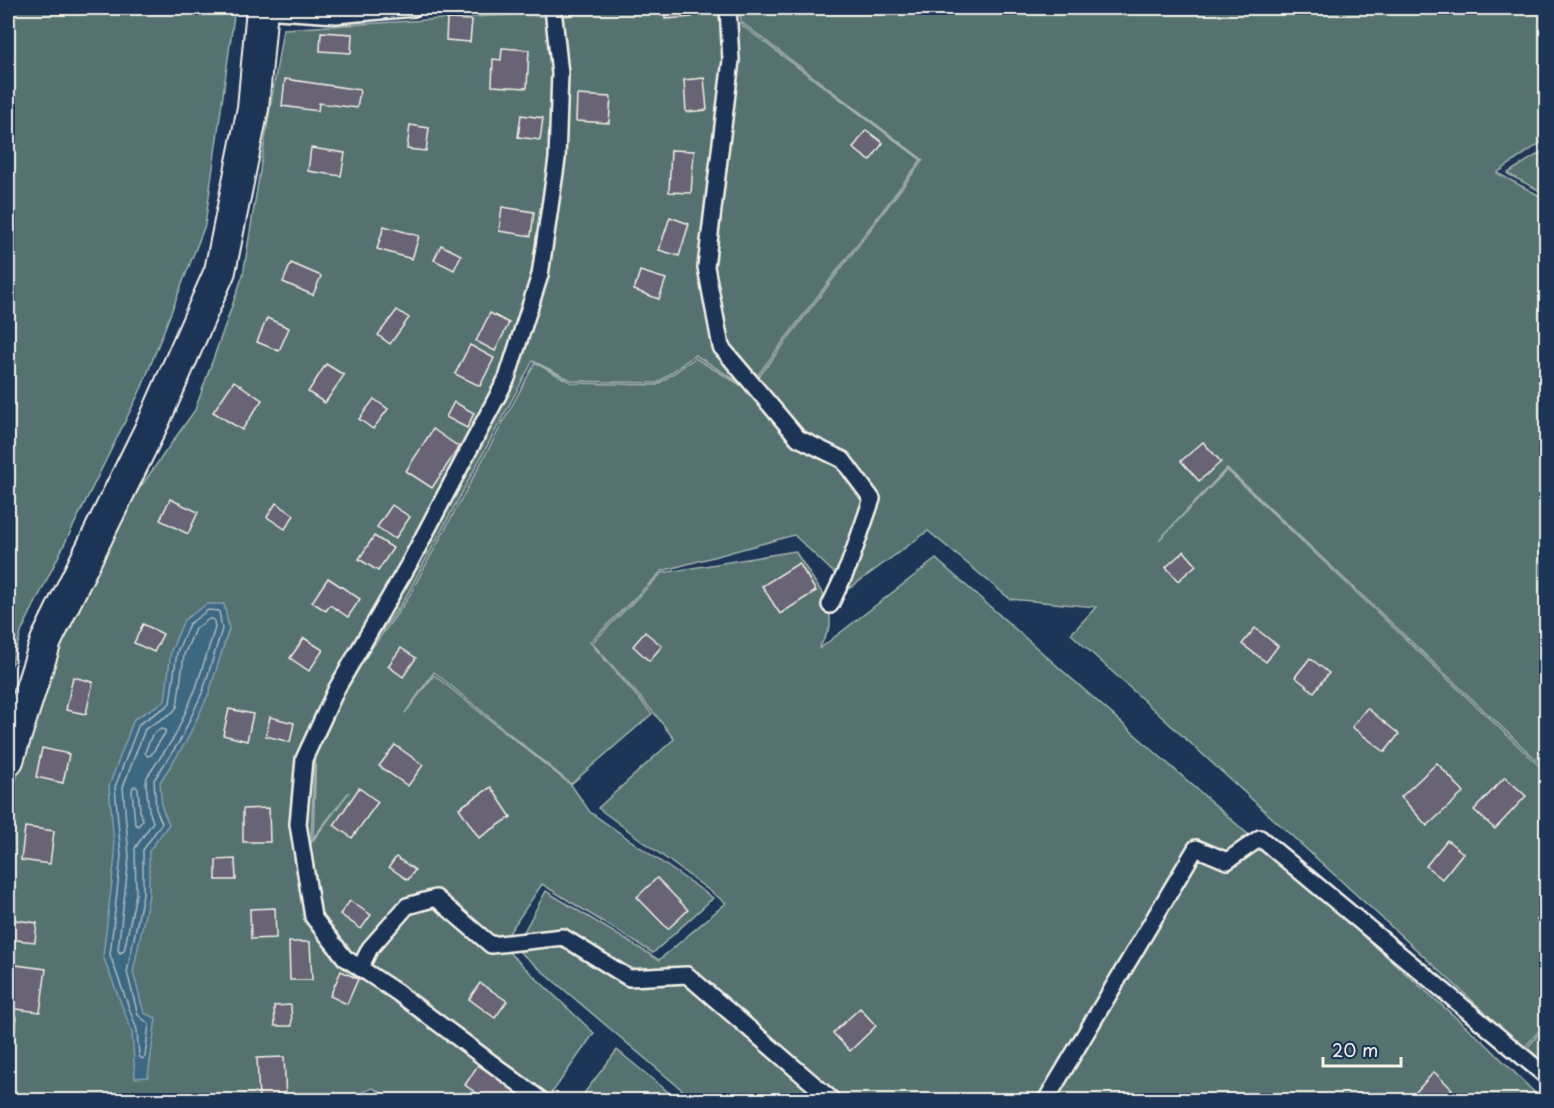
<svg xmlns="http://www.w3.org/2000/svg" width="1554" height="1108" viewBox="0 0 1554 1108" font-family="'Playpen Sans',sans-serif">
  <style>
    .green { fill: #557270; stroke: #a4b2ac; stroke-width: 1.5 }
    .water { fill: #3c6882; stroke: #869fab; stroke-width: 1.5 }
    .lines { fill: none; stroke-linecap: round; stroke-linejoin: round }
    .shore { stroke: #aababf; stroke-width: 1.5 }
    .building { fill: #686474; stroke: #f4f1e8; stroke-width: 1.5 }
    .lane-casing { stroke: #f4f1e8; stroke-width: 20 }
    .street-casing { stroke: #f4f1e8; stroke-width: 34 }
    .lane { stroke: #1d3557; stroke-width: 15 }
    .street { stroke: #1d3557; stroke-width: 30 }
  </style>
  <rect width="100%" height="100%" fill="#1d3557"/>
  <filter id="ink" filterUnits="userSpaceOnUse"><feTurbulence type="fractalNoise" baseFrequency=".0167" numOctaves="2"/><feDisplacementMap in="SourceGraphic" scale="12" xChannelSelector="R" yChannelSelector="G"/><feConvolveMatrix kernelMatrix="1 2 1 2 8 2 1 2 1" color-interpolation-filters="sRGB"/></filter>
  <g filter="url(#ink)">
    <g class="green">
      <path d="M8,8h227l-30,217 -63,162 -120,243 -14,46z"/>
      <path d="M598,8h125l16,15 182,137 -173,228 -53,-33 -38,28 -84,-2 -40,-20 -130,241 -87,119 -5,122 38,-51 -36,46 4,-116 88,-119 130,-240 37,20 85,2 38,-27 54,32 174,-230 -182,-138 -2,-14h807v131l-49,34 49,26v570l-319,-301 -68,72 68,-70 319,302v251l-22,25 -453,-414 25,-27 -86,-8 -82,-68 -78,57 -56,-53 -132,36 -72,71 62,72 -81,70 -137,-112 -29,41 29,-38 138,111 18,26 123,86 -60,55 -111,-69 -41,61 93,88 -47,67h-153l-21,-12 -30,12h-335v-293l47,-153 72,-148 68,-96 48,-135 40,-246 237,-15 39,4z"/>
      <path d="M1546,149v45l-38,-20v-1z"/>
      <path d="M795,551l35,54v22l-11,22 117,-90 551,486 51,51 -2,4h-842l-179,-152 31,-57 113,69 67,-57 -128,-95 76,-69 -19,-25 -63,-71 70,-70z"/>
      <path d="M1546,1025v39l-19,-16z"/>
      <path d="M617,1050l61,50h-99z"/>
    </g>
    <path class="water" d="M207,604h17l5,25 -20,64 -23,49 -26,40 2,26 7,16 -20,27v44l-16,77 11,41 12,5 -8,59 -13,1 -3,-46 -29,-76 12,-100 -6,-70 25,-67 31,-18 6,-50 13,-31z"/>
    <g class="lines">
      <g class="shore">
        <path d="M208,610l11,1 3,18 -19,62 -22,48 -27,41 2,29 6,14 -19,27v44l-16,78 11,43 11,9 -4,33 -3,2 -3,-3 -2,-26 -27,-75 11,-99 -6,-69 24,-63 28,-18 3,-3 7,-51 12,-28z"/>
        <path d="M212,619l2,2 1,7 -19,60 -21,48 -28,41 -1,6 3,27 4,12 -18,26 1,46 -12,57 -4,2 -2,-3 11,-93 -6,-70 22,-58 27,-16 5,-6 7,-52 11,-26 14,-10z"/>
        <path d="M161,729l4,1v3l-14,22 -4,1 -2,-4 7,-17z"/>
        <path d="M135,786l3,3 2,22 3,9 -5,6 -3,-2 -3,-34 1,-3z"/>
      </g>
    </g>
    <g class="building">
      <path d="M665,8h27v9l-27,2z"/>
      <path d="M447,19l25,1 -2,22 -24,-2z"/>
      <path d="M321,32l31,2 -1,19 -31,-2z"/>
      <path d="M502,48l27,2 -2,38 -35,-2 1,-27 8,1z"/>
      <path d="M704,78l3,32 -21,2 -2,-32z"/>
      <path d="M285,79l75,11 -3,18 -38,-5 -1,8 -36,-5z"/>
      <path d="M577,95l34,2 -2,26 -33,-2z"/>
      <path d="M521,115l22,3 -3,22 -22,-3z"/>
      <path d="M410,125l19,3 -3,23 -19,-2z"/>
      <path d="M866,130l17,13 -13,18 -17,-13z"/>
      <path d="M311,148l34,5 -4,23 -33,-5z"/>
      <path d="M671,150l23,1 -3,42 -22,-1z"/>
      <path d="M502,207l32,5 -3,24 -32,-5z"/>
      <path d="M670,217l19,7 -10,32 -20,-6z"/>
      <path d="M384,226l35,10 -7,23 -35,-10z"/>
      <path d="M441,245l20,10 -7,15 -20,-10z"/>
      <path d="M291,263l30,13 -8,19 -30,-13z"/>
      <path d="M640,271l26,8 -7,20 -25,-9z"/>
      <path d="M397,310l12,8 -19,26 -12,-9z"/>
      <path d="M490,313l19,10 -14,28 -19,-10z"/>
      <path d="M267,318l22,10 -10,23 -22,-9z"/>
      <path d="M470,345l24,13 -14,28 -25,-12z"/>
      <path d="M326,364l18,11 -19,28 -17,-11z"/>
      <path d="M234,381l28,19 -20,30 -29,-18z"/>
      <path d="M374,399l14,10 -15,20 -14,-10z"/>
      <path d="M454,402l20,11 -7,15 -21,-11z"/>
      <path d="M433,429l26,18 -27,41 -26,-17z"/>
      <path d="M1203,442l18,20 -22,19 -18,-20z"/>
      <path d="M170,499l28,13 -10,22 -28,-14z"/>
      <path d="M276,503l18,12 -9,14 -18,-12z"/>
      <path d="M392,505l18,12 -15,22 -18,-12z"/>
      <path d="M374,536l19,12 -15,23 -19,-12z"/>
      <path d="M1184,551l12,14 -18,16 -12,-14z"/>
      <path d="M799,563l17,28 -36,23 -18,-28z"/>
      <path d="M328,578l32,21 -12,18 -18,-12 -4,6 -14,-9z"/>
      <path d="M143,624l20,10 -9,18 -20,-9z"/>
      <path d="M1255,628l23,18 -12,16 -24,-18z"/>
      <path d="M645,632l17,14 -13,15 -16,-15z"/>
      <path d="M304,638l19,12 -14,21 -19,-13z"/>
      <path d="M401,648l15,10 -13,19 -15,-11z"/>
      <path d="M1310,658l19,15 -15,19 -19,-15z"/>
      <path d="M73,677l20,5 -7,32 -20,-4z"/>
      <path d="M1367,708l32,26 -14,18 -33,-25z"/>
      <path d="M229,709l24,5 -6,27 -24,-6z"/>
      <path d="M270,717l24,6 -4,19 -24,-6z"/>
      <path d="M395,745l28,20 -15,21 -29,-20z"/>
      <path d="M42,748l27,6 -6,29 -27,-6z"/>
      <path d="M1437,763l27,29 -37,34 -26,-29z"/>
      <path d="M1505,777l21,19 -31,33 -21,-19z"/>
      <path d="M491,787l20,30 -32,21 -20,-30z"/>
      <path d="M359,788l19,14 -26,36 -18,-13z"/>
      <path d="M269,808l1,34h-27v-33z"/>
      <path d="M25,827l29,4 -4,33 -29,-4z"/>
      <path d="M1447,840l16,13 -21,26 -16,-13z"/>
      <path d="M396,857l19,13 -7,10 -19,-13z"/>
      <path d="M235,859l1,21h-20v-20z"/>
      <path d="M657,878l31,32 -20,19 -31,-32z"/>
      <path d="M350,901l21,14 -10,14 -21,-15z"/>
      <path d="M275,908l1,30 -25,1 -1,-30z"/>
      <path d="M1546,910v19l-9,-9z"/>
      <path d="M8,919l29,4 -2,19 -27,-3z"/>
      <path d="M289,942h21l2,38h-22z"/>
      <path d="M8,964l38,5 -6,43 -32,-4z"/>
      <path d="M341,971l17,8 -11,25 -17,-8z"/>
      <path d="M480,983l27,18 -12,17 -26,-19z"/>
      <path d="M291,1005l1,21h-17l-1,-20z"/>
      <path d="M860,1008l16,18 -26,25 -17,-18z"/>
      <path d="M8,1016l8,1 -3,28 -5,-1z"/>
      <path d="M284,1057l2,43h-27l-2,-42z"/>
      <path d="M478,1065l40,28 -5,7h-27l-21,-15z"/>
      <path d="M1434,1072l18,17 -10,11h-17l-9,-8z"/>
    </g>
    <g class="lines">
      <defs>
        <g id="lane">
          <path d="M728,8l3,52 -25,207 15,80 77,91 45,22 29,39 -23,66 -19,40"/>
          <path d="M262,10l74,5 78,-7"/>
          <path d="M360,968l10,-20 37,-42 29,-8 55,47 72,-8 66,41 58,-3 145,125"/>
          <path d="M541,1100l-143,-107 -53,-35 -32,-41 -15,-93 6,-65 33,-71 72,-124 98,-186 33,-103 17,-116 3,-85 -7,-66"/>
          <path d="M1046,1100l150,-252 31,13 33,-23 286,238"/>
        </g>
        <path id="street" d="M8,760l38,-119 109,-222 65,-148 33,-163 9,-100"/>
      </defs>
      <use href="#lane" class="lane-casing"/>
      <use href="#street" class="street-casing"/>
      <use href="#lane" class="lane"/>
      <use href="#street" class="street"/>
    </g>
  </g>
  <rect width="1554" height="1108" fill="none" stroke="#1d3557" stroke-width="30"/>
  <rect x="15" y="15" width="1524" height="1078" fill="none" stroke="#f4f1e8" stroke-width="2" filter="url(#ink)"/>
  <path d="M1323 1057v9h78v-9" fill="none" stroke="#f4f1e8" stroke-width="3"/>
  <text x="1332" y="1057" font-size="18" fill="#f4f1e8" stroke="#1d3557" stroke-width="4.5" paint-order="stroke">20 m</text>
</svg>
